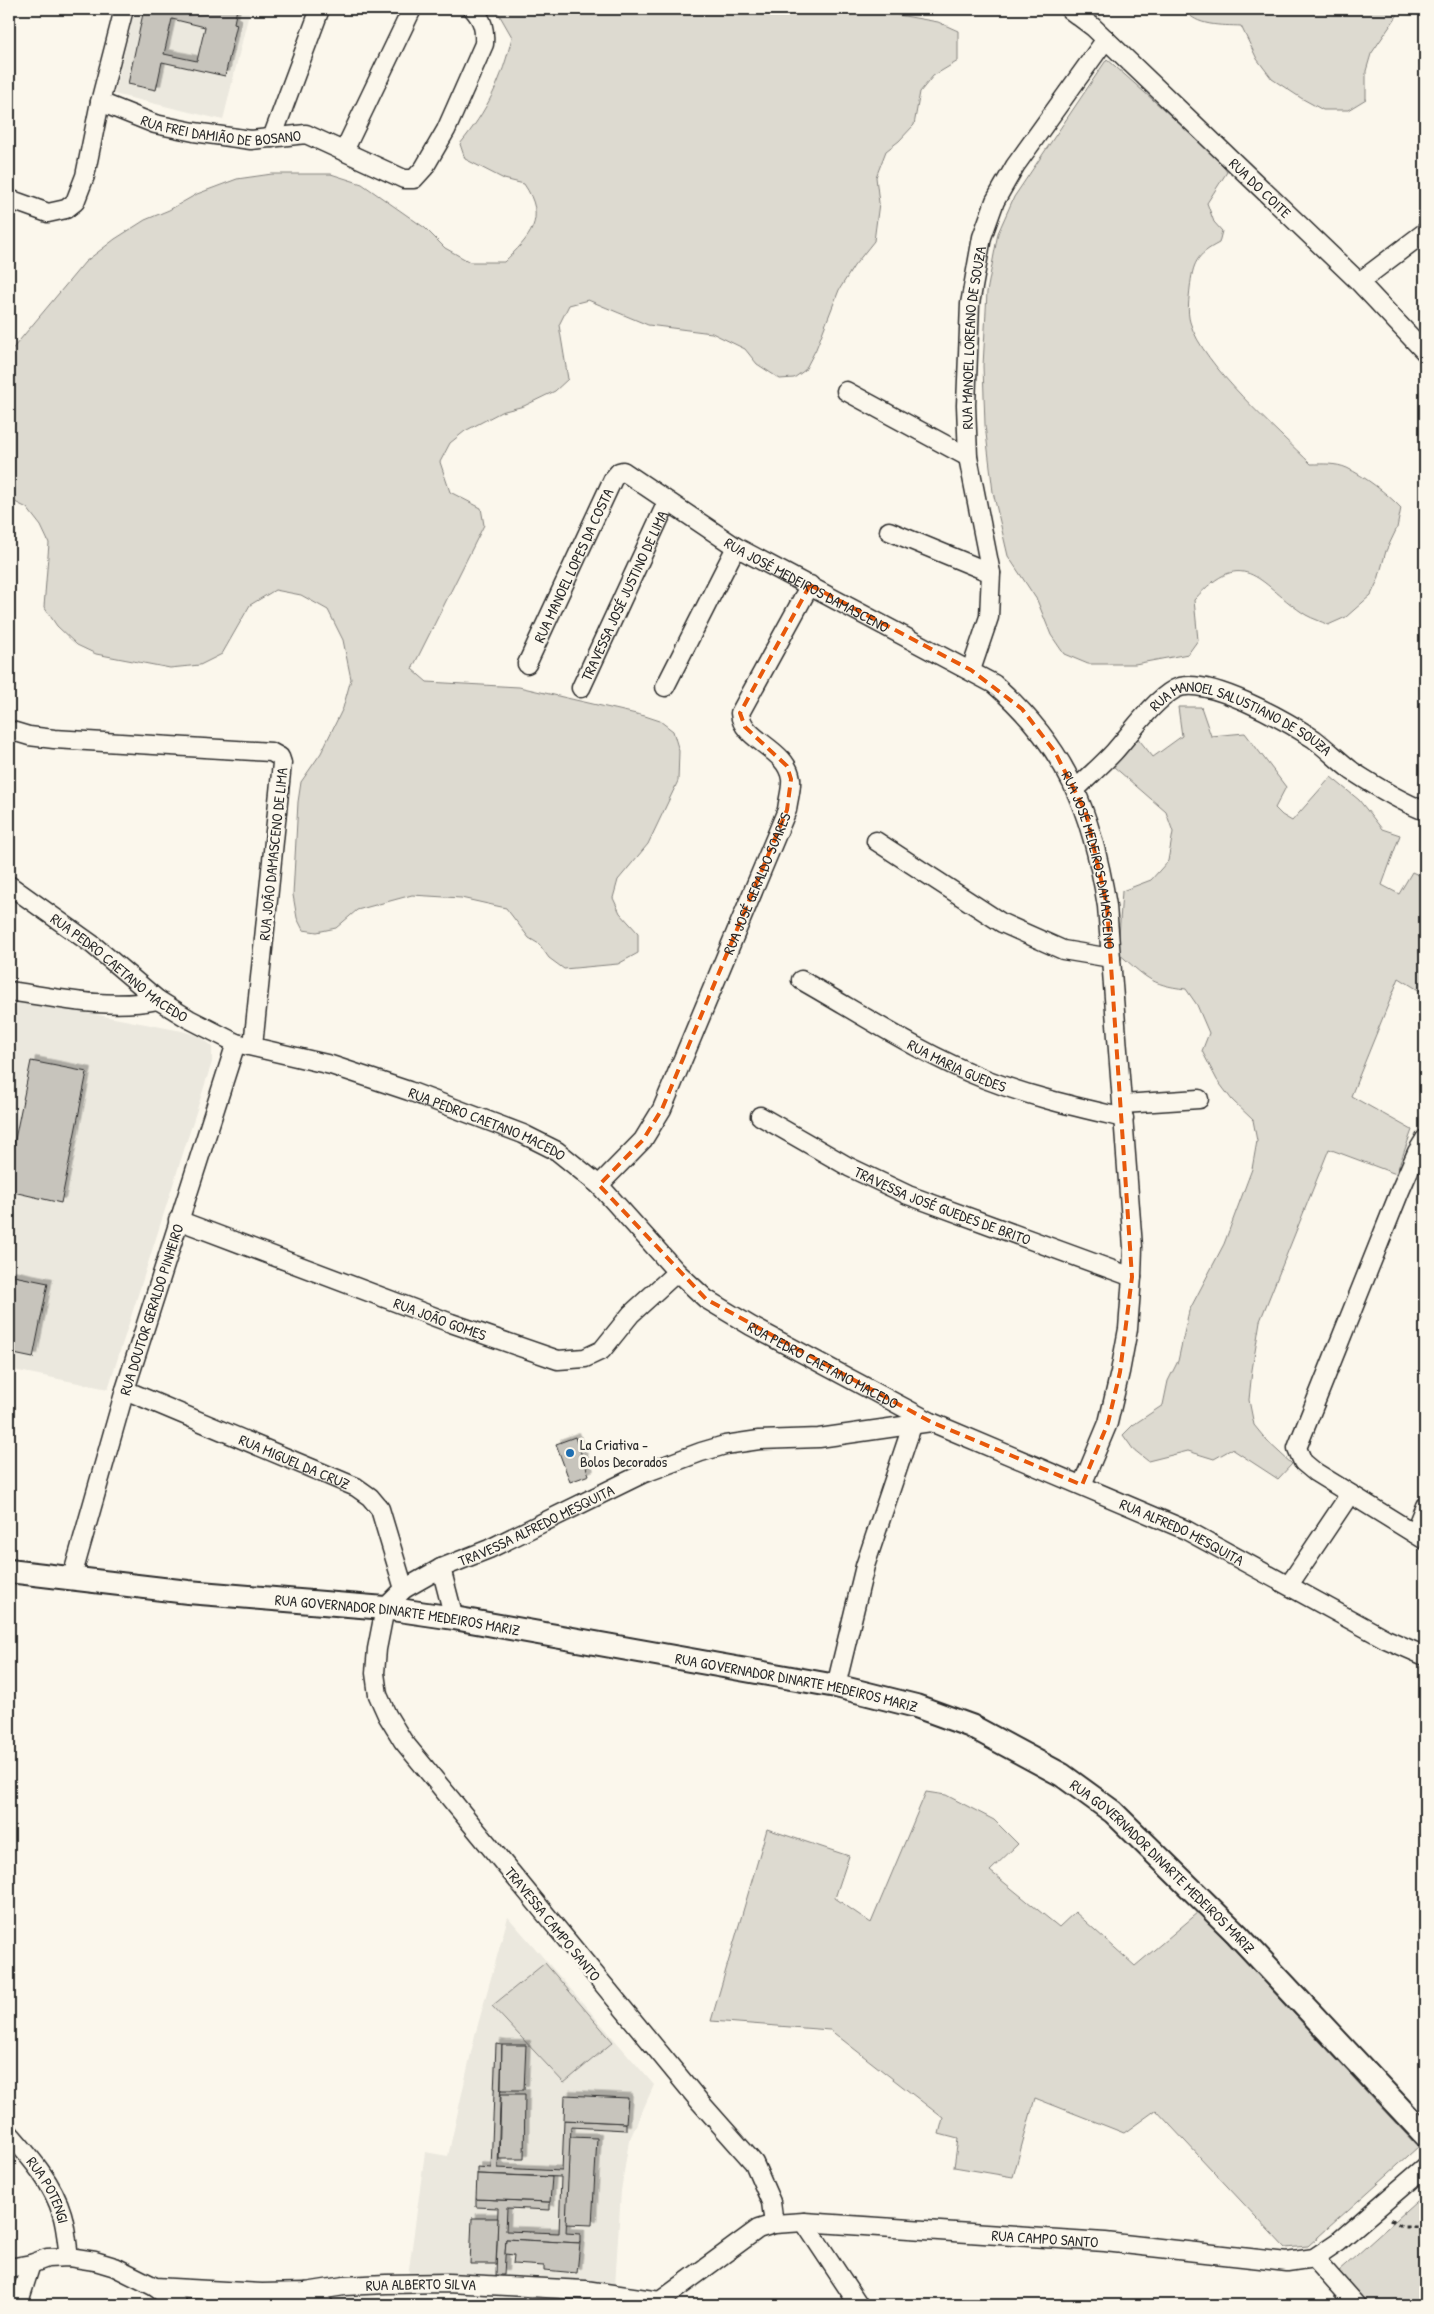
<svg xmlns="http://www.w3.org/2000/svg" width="1434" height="2314" viewBox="0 0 1434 2314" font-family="'Patrick Hand',sans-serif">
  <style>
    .built { fill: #ebe8de }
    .green { fill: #dddad0; stroke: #84827e }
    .building { fill: #c7c4bc; stroke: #2b2b2b; fill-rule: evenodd; filter: url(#shadow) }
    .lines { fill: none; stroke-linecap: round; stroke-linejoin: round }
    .minor-casing { stroke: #2b2b2b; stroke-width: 21 }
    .major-casing { stroke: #2b2b2b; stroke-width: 26 }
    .path { stroke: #2b2b2b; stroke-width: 3; stroke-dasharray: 4 4; stroke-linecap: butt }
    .minor { stroke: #fbf7ec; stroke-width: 18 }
    .major { stroke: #fbf7ec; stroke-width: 22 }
    .marked { fill: none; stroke: #e8590c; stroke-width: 4; stroke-dasharray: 10 6; stroke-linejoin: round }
    .poi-dot { fill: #1f6fb2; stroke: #fbf7ec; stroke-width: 2 }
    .labels { text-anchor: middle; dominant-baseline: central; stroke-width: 5; stroke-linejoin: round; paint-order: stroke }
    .street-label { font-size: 15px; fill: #2b2b2b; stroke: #fbf7ec }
    .poi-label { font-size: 15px; fill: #2b2b2b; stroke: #fbf7ec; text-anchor: start }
  </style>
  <defs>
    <filter id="shadow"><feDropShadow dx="4.5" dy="-4.5" stdDeviation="0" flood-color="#0004"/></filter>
  </defs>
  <rect width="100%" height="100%" fill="#fbf7ec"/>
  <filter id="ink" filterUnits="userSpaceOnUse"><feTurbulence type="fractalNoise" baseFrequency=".02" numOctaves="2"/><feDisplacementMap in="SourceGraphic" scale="10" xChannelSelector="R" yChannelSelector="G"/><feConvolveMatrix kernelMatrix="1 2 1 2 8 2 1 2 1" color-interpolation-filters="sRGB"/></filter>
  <g filter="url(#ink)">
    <g class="built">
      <path d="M135,9h115l-27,111 -109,-26z"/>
      <path d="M9,998l173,33 19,6 11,9v16l-104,327 -99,-20z"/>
      <path d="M508,1917l146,168 -25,56 -8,50 -6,95 -52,-2 -1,-6 -62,-3 -26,-1 -1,6 -65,-4 17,-124 23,4 27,-121z"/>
    </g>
    <g class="green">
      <path d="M496,9h369l73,13 20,9v30l-25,15 -13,16 -6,33 -15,16 -13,10 -10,26 3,26 -5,38 -20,25 -15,24 -23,59 -11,21 -11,8 -14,1 -23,-15 -12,-15 -33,-16 -64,-8 -60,-25 -19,5 -10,20 9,54 -13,12 -31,15 -23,6 -36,19 -15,12 -10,19 10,30 31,16 3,17 -72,144 15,13 92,5 126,29 15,5 13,10 6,20 -1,30 -30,63 -30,36 -5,18 7,15 18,20v20l-20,11 -54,5 -15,-11 -10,-14 -10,-6 -23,-30 -45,-10 -49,-3 -55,15 -21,18 -19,4 -14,-2 -6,-12 -4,-23 5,-93 3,-20 20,-29 22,-45 8,-29 -8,-39 -15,-30 -27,-15 -26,-5 -25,15 -28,49 -22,11 -30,3 -74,-14 -19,-9 -20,-19 -13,-19 5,-64 -8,-17 -14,-18 -18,-9v-146l76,-91 30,-23 30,-19 24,-10 28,-16 40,-15 35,-5h59l31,10 63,44 20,20 25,14h34c26,-25 44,-43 20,-78l-20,-5 -39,-20 -5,-15c27,-33 42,-64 52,-107z"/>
      <path d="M1184,9h220l-3,1 -30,44 -5,17v28l-18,11h-25l-22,-12 -29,-19 -15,-20 -16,-33c-19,-1 -45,1 -57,-17z"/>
      <path d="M1107,59l110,98 10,15 -20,31 7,19 8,9 -3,12c-23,12 -26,20 -29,45 -1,10 -3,24 0,34 12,43 88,109 121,142 12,0 25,-1 36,4 17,8 41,26 54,40l-4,20 -11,23 -8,29 -7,15 -25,22 -18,8c-7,-4 -15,-6 -22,-10 -46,-29 -60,-73 -112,-15l4,40 -10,14 -53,10h-47l-24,-10 -13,-19 -14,-35 -29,-44 -15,-64 -8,-67 -2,-59 4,-74 11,-59 16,-36z"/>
      <path d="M1178,707h23l10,29 34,-3 41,54 -11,21 7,7 10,6 39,-44 28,23 23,29 18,6 -18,50 17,9 13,-22 13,6v116l-26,-16 -48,118 61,34 -16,44 -67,-25 -69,172 -8,49 -3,30 5,25 13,16 25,23 -14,15 -46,-30 -18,10 -26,-8 -40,10 -15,-12 -10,-14 10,-10 30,-20 5,-24 10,-20 11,-50 35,-67 28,-75 5,-28 -4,-21 -21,-20 -15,-20 -15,-29 7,-18 -12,-28 -11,-16c-37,-4 -41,-13 -68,-36l4,-62 29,-11 17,-19 5,-29 -7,-20 -53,-46 23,-30 17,21 29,-21z"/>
      <path d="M926,1792l20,3 48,25 24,24 -28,27 69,56 16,-15 60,54 64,-54 219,235 -110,99 -23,2 -129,-138 -32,23 -89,-35 -22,79 -59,-10 4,-28 -19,-5 4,-16 -113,-88 -119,-9 56,-192 82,27 -14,42 36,25z"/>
      <path d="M545,1963l68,79 -49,41 -72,-77z"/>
      <path d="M1425,2194v111h-55l-33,-32z"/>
    </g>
    <g class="building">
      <path d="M144,9h93l-3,14 3,1 -12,52 -63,-14 -6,28 -28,-6zM172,19l33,8 -8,34 -33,-7z"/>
      <path d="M31,1061l56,11 -26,131 -52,-12 2,-27h-2v-15h4z"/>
      <path d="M9,1275l39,8 -15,75 -24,-5z"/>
      <path d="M575,1437l14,38 -19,7 -14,-38z"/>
      <path d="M496,2044l6,1 -4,123 64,3 2,-51 62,3v7l-55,-3 -5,106 14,1v9l-74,-4 -2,36h-8l2,-67 -22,-1v-8l74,3v8l-43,-2 -1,23 53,2 2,-56 -84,-3v-7l14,1z"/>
      <path d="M502,2045h24l-2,45h-23z"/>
      <path d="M501,2094h24l-1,65h-25z"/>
      <path d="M565,2095l63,3 -2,25 -62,-3z"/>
      <path d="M570,2137l27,1 -5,87 -26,-1z"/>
      <path d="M477,2174l75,3 -2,25 -74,-3z"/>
      <path d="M472,2218h26l-2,46h-26z"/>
      <path d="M506,2239l74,4 -3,30 -33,-3v-4l-31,-2 1,-9 -9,-1z"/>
    </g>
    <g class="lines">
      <defs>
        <g id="minor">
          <path id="s1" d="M1069,9l24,18 266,255 66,70"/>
          <path id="s2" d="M100,102l55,22 39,8 57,8 55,-6 98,45h10l10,-11 22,-38 38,-86c1,-15 -1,-24 -11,-35"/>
          <path d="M272,138l48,-129"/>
          <path d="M344,151l68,-142"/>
          <path d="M9,199l39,14 18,-4 9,-7 10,-26 15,-74 24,-93"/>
          <path d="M1359,282l66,-50"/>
          <path d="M846,391l122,66"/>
          <path d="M889,531l102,42"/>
          <path id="s3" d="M527,664l86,-185 6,-7 4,-1 113,76 258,137c73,64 98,128 113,222l26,341 -1,30 -4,52 -8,43 -12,51 -26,62"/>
          <path id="s4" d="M971,670l18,-53 2,-44 -23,-116 -2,-52 4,-101 12,-67 13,-36 20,-35 91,-127"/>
          <path d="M665,687l71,-140"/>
          <path id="s5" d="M581,688l86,-186"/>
          <path d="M9,730l20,6 25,3 217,13 9,5 2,6 -29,283"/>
          <path id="s6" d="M1076,789c12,-12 26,-24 38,-37 17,-19 39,-51 61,-63 29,-16 113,33 139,50 13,10 25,22 38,32 23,15 47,30 73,40"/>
          <path d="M876,841l126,82 61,27 48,8"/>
          <path id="s7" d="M9,885l84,60 65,55 31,19 47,24 95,22 78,26 114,43 34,17 42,34 78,87 29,27 45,27 180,96 255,108 200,109 39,17"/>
          <path id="s8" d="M801,980c60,34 120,74 184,99 46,18 92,28 139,39"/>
          <path d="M9,991c48,7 100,19 149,9"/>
          <path d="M1123,1104l76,-5"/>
          <path id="s9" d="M760,1116l89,51 59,28 224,82"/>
          <path d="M1425,1139l-8,13 -17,39 -103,257 6,14 12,10 110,68"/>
          <path id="s10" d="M599,1185l44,-45 19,-31 125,-299c1,-10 5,-22 4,-31 -4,-31 -49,-38 -51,-66l70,-128"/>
          <path id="s11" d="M178,1220l273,103 107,37 27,-2 17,-8 29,-36 46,-42"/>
          <path id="s12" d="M125,1390l231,97 14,10 10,12 24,80"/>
          <path d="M1414,1533l11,-27"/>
          <path d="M441,1568l13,50"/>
          <path id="s13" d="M72,1577l53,-187 111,-347"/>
          <path d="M1289,1585l61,-91"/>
          <path d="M836,1686l29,-120 47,-140"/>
          <path id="s14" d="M9,2133c21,24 44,50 53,81 4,13 5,29 7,43"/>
          <path d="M804,2222l55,83"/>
          <path id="s15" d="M774,2224l-3,-22 -17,-39 -54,-61 -297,-361 -16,-26 -9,-20 -3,-22 2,-24 8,-41 19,-19 37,-21 48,-19 153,-75 59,-22 24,-7 34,-5 60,-2 112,-16"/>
          <path d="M1314,2258l42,47"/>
          <path id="s16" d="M9,2268l22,-4 16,-6 22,-1 26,4 20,6 40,20 107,6 44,-1 38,-6 42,-2 62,-1 137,7 75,11"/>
          <path d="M155,2287l23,18"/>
          <path d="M306,2292l18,13"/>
          <path d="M18,2305l13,-41"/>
          <path id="s17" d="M657,2305l3,-4 98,-72 16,-5 30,-2 301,20 182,20 27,-4 25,-17 86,-74"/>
        </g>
        <g id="major">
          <path id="s18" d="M9,1571l179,21 197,16 69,10 382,68 80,20 55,20 91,49 51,37 124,122 188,201"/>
        </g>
      </defs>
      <use href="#minor" class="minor-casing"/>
      <use href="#major" class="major-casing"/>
      <path class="path" d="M1391,2219l12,8h22"/>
      <use href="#minor" class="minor"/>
      <use href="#major" class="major"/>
    </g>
  </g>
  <path class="marked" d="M810,585l161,85 51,39 33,43 31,61 21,93 25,371 -12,95 -12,51 -26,62 -151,-63 -225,-123 -107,-114 44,-45 19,-31 125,-299 4,-31 -4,-13 -42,-39 -5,-14z"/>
  <circle class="poi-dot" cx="570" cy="1453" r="5"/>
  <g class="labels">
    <g class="street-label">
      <text stroke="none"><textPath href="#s2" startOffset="126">RUA FREI DAMIÃO DE BOSANO</textPath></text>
      <text stroke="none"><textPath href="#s1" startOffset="262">RUA DO COITE</textPath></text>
      <text stroke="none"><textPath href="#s4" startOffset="338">RUA MANOEL LOREANO DE SOUZA</textPath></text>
      <text stroke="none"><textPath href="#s3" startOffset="109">RUA MANOEL LOPES DA COSTA</textPath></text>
      <text stroke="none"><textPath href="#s3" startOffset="434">RUA JOSÉ MEDEIROS DAMASCENO</textPath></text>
      <text stroke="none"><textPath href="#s5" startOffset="102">TRAVESSA JOSÉ JUSTINO DE LIMA</textPath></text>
      <text stroke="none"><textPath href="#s6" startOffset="212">RUA MANOEL SALUSTIANO DE SOUZA</textPath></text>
      <text transform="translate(273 854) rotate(-84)">RUA JOÃO DAMASCENO DE LIMA</text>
      <text stroke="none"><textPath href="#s3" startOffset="852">RUA JOSÉ MEDEIROS DAMASCENO</textPath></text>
      <text stroke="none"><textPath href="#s10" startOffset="344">RUA JOSÉ GERALDO SOARES</textPath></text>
      <text stroke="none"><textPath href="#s7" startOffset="138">RUA PEDRO CAETANO MACEDO</textPath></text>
      <text stroke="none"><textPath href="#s8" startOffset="178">RUA MARIA GUEDES</textPath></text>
      <text stroke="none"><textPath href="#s7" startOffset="542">RUA PEDRO CAETANO MACEDO</textPath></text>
      <text stroke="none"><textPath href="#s9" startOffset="204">TRAVESSA JOSÉ GUEDES DE BRITO</textPath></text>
      <text stroke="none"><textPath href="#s13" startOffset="279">RUA DOUTOR GERALDO PINHEIRO</textPath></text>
      <text stroke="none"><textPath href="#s11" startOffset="280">RUA JOÃO GOMES</textPath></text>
      <text stroke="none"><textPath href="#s7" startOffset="962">RUA PEDRO CAETANO MACEDO</textPath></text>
      <text stroke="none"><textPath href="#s12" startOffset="184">RUA MIGUEL DA CRUZ</textPath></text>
      <text stroke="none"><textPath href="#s15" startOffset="928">TRAVESSA ALFREDO MESQUITA</textPath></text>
      <text stroke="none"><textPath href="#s7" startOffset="1358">RUA ALFREDO MESQUITA</textPath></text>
      <text stroke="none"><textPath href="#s18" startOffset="391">RUA GOVERNADOR DINARTE MEDEIROS MARIZ</textPath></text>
      <text stroke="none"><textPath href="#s18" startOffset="796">RUA GOVERNADOR DINARTE MEDEIROS MARIZ</textPath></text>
      <text stroke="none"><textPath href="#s18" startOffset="1216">RUA GOVERNADOR DINARTE MEDEIROS MARIZ</textPath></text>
      <text transform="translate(553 1924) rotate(51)">TRAVESSA CAMPO SANTO</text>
      <text stroke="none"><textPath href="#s14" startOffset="70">RUA POTENGI</textPath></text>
      <text stroke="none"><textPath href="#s17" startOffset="415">RUA CAMPO SANTO</textPath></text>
      <text stroke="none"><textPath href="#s16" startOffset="420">RUA ALBERTO SILVA</textPath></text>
    </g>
    <g class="poi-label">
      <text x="580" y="1444">La Criativa -<tspan x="580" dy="17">Bolos Decorados</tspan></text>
    </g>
  </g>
  <rect width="1434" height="2314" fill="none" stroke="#fbf7ec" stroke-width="30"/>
  <rect x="15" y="15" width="1404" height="2284" fill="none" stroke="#2b2b2b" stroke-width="2" filter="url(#ink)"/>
</svg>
